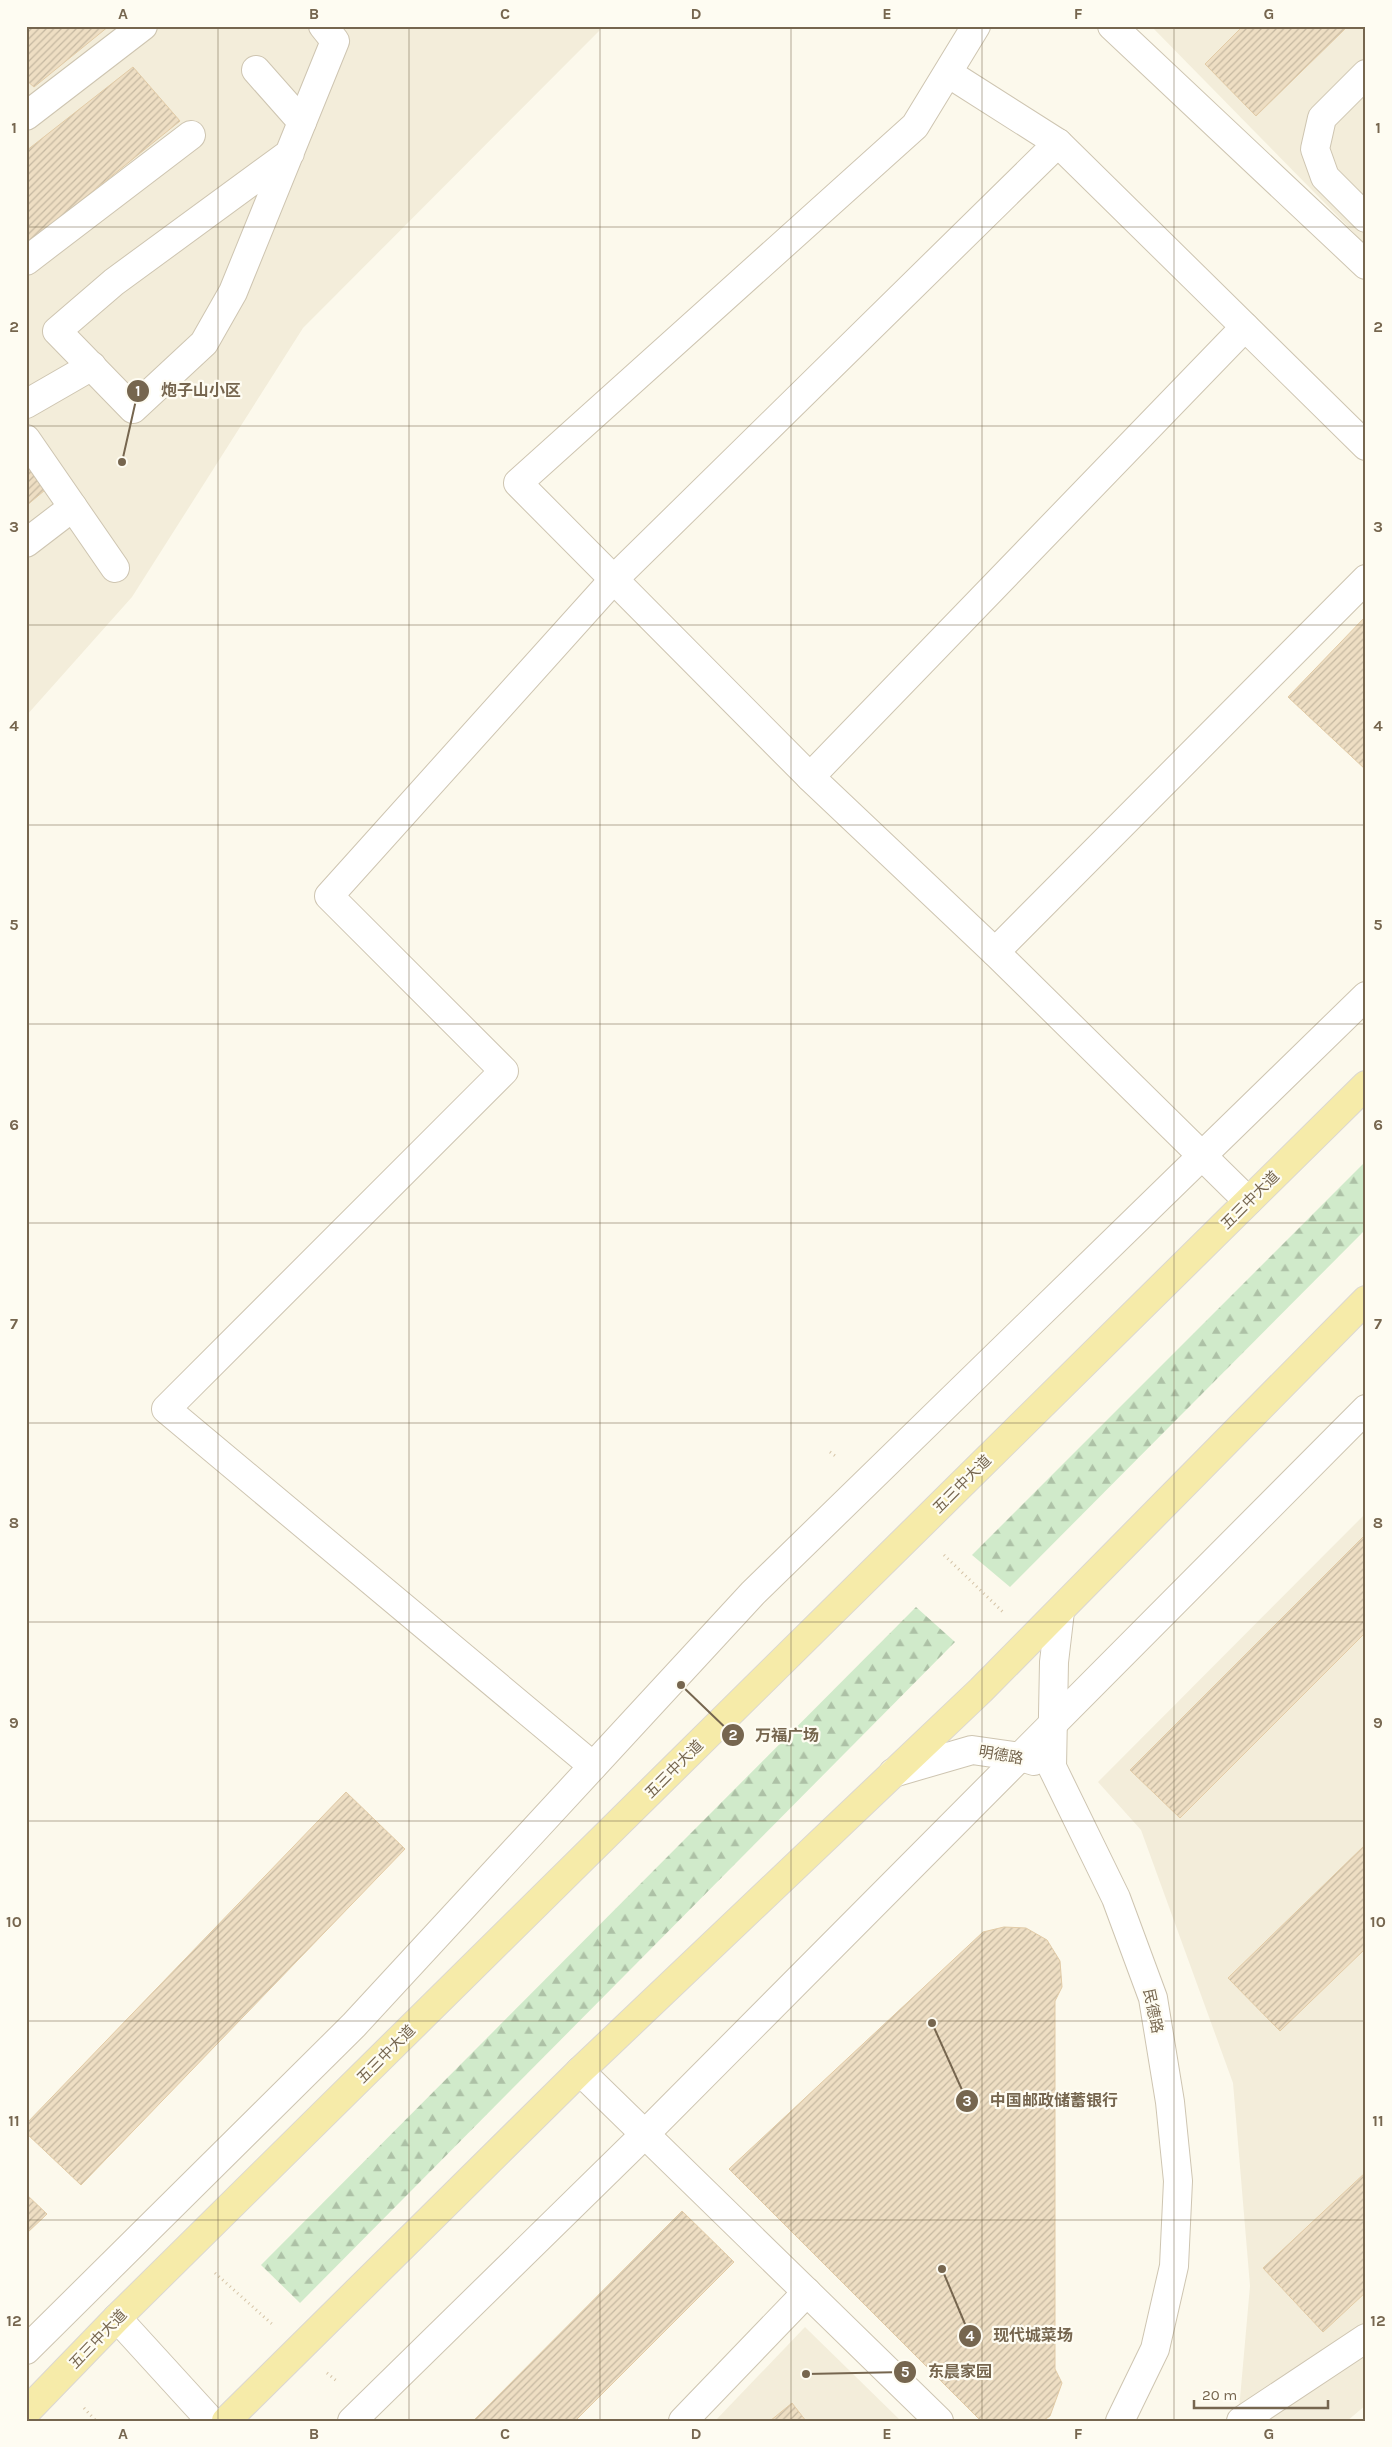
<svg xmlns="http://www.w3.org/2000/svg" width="1392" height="2447" viewBox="0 0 1392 2447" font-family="Karla,'Noto Sans SC',sans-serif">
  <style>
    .residential { fill: #f3edda }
    .forest { fill: url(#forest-firs) }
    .building { fill: url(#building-hatch); stroke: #e2cba6 }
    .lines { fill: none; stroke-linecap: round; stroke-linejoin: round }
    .minor-casing { stroke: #cec5b1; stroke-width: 30 }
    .major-casing { stroke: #dbd7d1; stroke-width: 30 }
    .path { stroke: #d5c4a7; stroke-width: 3; stroke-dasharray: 1 4; stroke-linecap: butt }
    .minor { stroke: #fff; stroke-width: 28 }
    .major { stroke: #f6eba9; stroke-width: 28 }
    .grid { fill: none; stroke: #76664f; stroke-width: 1; stroke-opacity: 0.55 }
    .labels { text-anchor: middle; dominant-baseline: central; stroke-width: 4.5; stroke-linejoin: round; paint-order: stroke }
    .street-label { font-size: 15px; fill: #76664f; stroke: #fefcf2 }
    .leader { fill: none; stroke: #76664f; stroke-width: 2 }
    .callout-dot { fill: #76664f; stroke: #fefcf2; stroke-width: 2 }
    .mark-label { font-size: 15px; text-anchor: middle; font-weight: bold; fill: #fff }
    .callout-label { font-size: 16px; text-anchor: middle; font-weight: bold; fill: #76664f; stroke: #fefcf2; stroke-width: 4.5; stroke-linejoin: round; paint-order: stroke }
    .neatline { fill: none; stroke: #76664f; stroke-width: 2 }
    .grid-label { font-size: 16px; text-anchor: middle; font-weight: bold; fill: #76664f }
  </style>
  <defs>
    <pattern id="forest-firs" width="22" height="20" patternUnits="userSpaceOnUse" patternTransform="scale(1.25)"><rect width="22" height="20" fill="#d0eaca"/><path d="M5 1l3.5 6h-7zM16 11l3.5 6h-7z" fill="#adc1a6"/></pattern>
    <pattern id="building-hatch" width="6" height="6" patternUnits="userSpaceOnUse" patternTransform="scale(1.25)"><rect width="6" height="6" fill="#eedec3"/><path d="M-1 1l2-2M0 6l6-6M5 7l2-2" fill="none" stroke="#c5b8a1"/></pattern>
  </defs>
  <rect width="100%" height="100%" fill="#fcf9ec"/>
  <g class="residential">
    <path d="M26,26h578l-301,302 -171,269 -106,119z"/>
    <path d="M1151,26h215v219z"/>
    <path d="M1366,1513v892l-19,16h-109l12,-135 -17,-203 -92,-253 -43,-48z"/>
    <path d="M805,2327l96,94h-186z"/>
  </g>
  <g class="forest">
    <path d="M1366,1161v68l-356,358 -38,-32z"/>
    <path d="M916,1607l39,35 -655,661 -39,-38z"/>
  </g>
  <g class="building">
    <path d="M26,26h83l-75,61 -8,-7z"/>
    <path d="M1243,26h105l-92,90 -51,-52z"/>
    <path d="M133,67l47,54 -154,124v-94z"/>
    <path d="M26,446l25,39 -25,21z"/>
    <path d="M1366,616v154l-78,-73z"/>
    <path d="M1366,1534v98l-186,186 -50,-48z"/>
    <path d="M346,1792l59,57 -324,336 -55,-52v-9z"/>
    <path d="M1366,1844v104l-86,83 -52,-53z"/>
    <path d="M1004,1927l22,1 21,12 13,21 2,26 -7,14v368l7,14 -12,33 -7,5h-62l-252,-252 254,-237z"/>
    <path d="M1366,2172v120l-43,40 -60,-64z"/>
    <path d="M26,2194l21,20 -21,20z"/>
    <path d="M682,2211l52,51 -159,159h-102z"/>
    <path d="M792,2403l14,18h-36z"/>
  </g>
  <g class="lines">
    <defs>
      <g id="minor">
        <path d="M976,26l-61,100 -397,357 292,294 185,175 371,-373"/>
        <path d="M1112,26l254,239"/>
        <path d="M256,70l46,52"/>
        <path d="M948,73l110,70 308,303"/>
        <path d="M1366,74l-44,44 -7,31 10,28 41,41"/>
        <path d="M26,116l117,-90"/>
        <path d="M290,153l-176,129 -57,49 76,78 71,-66 29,-51 102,-251 -12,-15"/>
        <path d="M26,261l165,-126"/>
        <path d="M26,404l66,-38"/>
        <path d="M26,439l89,129"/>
        <path d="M26,543l47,-36"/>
        <path d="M810,777l435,-450"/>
        <path d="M995,952l253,249"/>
        <path d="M1060,1611l-6,51 -2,105 64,131 37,100 17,104 8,79 -4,85 -19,83 -35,72"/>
        <path d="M593,1766l-427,-357 338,-338 -175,-175 286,-318 443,-435"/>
        <path d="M893,1773l79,-23 49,7 13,4"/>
        <path d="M580,2071l359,350"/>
        <path d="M117,2318l94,103"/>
        <path d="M26,2350l328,-325 399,-432 613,-597"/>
        <path d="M352,2421l293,-287 721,-725"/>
        <path d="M683,2421l124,-129"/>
        <path d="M1241,2421l125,-83"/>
      </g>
      <g id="major">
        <path d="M26,2412l91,-94 1249,-1233"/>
        <path d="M226,2421l354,-350 401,-381 385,-390"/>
      </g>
    </defs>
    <use href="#minor" class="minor-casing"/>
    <use href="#major" class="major-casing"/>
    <g class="path">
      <path d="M830,1452l8,6"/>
      <path d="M944,1555l60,58"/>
      <path d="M215,2273l57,51"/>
      <path d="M327,2373l11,9"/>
      <path d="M84,2408l12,13"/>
    </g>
    <use href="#minor" class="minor"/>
    <use href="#major" class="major"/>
  </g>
  <path class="grid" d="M218,26v2395M409,26v2395M600,26v2395M791,26v2395M982,26v2395M1174,26v2395M26,227h1340M26,426h1340M26,625h1340M26,825h1340M26,1024h1340M26,1223h1340M26,1423h1340M26,1622h1340M26,1821h1340M26,2021h1340M26,2220h1340"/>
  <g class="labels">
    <g class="street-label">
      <text transform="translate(1250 1200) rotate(-45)">五三中大道</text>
      <text transform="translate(962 1484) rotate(-45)">五三中大道</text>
      <text transform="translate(1001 1755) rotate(10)">明德路</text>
      <text transform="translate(674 1769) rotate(-45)">五三中大道</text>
      <text transform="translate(1153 2011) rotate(78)">民德路</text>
      <text transform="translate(386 2054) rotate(-45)">五三中大道</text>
      <text transform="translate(98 2339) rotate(-46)">五三中大道</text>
    </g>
  </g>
  <path class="leader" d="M122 462L138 391M681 1685L733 1735M932 2023L967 2101M942 2269L970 2336M806 2374L905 2372"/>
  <g class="callout-dot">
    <circle cx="122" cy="462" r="5"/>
    <circle cx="681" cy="1685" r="5"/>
    <circle cx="932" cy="2023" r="5"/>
    <circle cx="942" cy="2269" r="5"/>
    <circle cx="806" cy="2374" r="5"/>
    <circle cx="138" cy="391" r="12"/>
    <circle cx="733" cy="1735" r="12"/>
    <circle cx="967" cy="2101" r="12"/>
    <circle cx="970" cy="2336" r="12"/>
    <circle cx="905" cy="2372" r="12"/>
  </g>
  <g class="mark-label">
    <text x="138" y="396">1</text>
    <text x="733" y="1740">2</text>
    <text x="967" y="2106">3</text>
    <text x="970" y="2341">4</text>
    <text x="905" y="2377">5</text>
  </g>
  <g class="callout-label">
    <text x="201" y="396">炮子山小区</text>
    <text x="787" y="1741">万福广场</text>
    <text x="1054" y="2106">中国邮政储蓄银行</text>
    <text x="1033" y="2341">现代城菜场</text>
    <text x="960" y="2377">东晨家园</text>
  </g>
  <rect width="1392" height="2447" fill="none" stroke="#fefcf2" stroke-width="55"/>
  <path d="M1194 2400v8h134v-8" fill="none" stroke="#76664f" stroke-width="2.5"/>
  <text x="1202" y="2400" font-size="15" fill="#76664f" stroke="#fefcf2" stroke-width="4" paint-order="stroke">20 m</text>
  <rect x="28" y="28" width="1336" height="2392" class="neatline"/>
  <g class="grid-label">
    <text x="123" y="19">A</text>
    <text x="314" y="19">B</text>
    <text x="505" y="19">C</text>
    <text x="696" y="19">D</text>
    <text x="887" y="19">E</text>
    <text x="1078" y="19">F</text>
    <text x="1269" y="19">G</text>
    <text x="14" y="133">1</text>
    <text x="1378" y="133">1</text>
    <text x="14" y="332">2</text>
    <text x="1378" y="332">2</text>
    <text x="14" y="532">3</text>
    <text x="1378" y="532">3</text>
    <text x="14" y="731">4</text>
    <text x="1378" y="731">4</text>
    <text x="14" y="930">5</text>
    <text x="1378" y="930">5</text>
    <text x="14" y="1130">6</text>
    <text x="1378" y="1130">6</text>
    <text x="14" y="1329">7</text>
    <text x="1378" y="1329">7</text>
    <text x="14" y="1528">8</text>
    <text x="1378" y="1528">8</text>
    <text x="14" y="1728">9</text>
    <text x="1378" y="1728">9</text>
    <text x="14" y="1927">10</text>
    <text x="1378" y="1927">10</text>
    <text x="14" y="2126">11</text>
    <text x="1378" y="2126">11</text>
    <text x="14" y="2326">12</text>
    <text x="1378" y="2326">12</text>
    <text x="123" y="2439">A</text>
    <text x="314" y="2439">B</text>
    <text x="505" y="2439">C</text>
    <text x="696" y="2439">D</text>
    <text x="887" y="2439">E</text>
    <text x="1078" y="2439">F</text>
    <text x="1269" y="2439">G</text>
  </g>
</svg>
